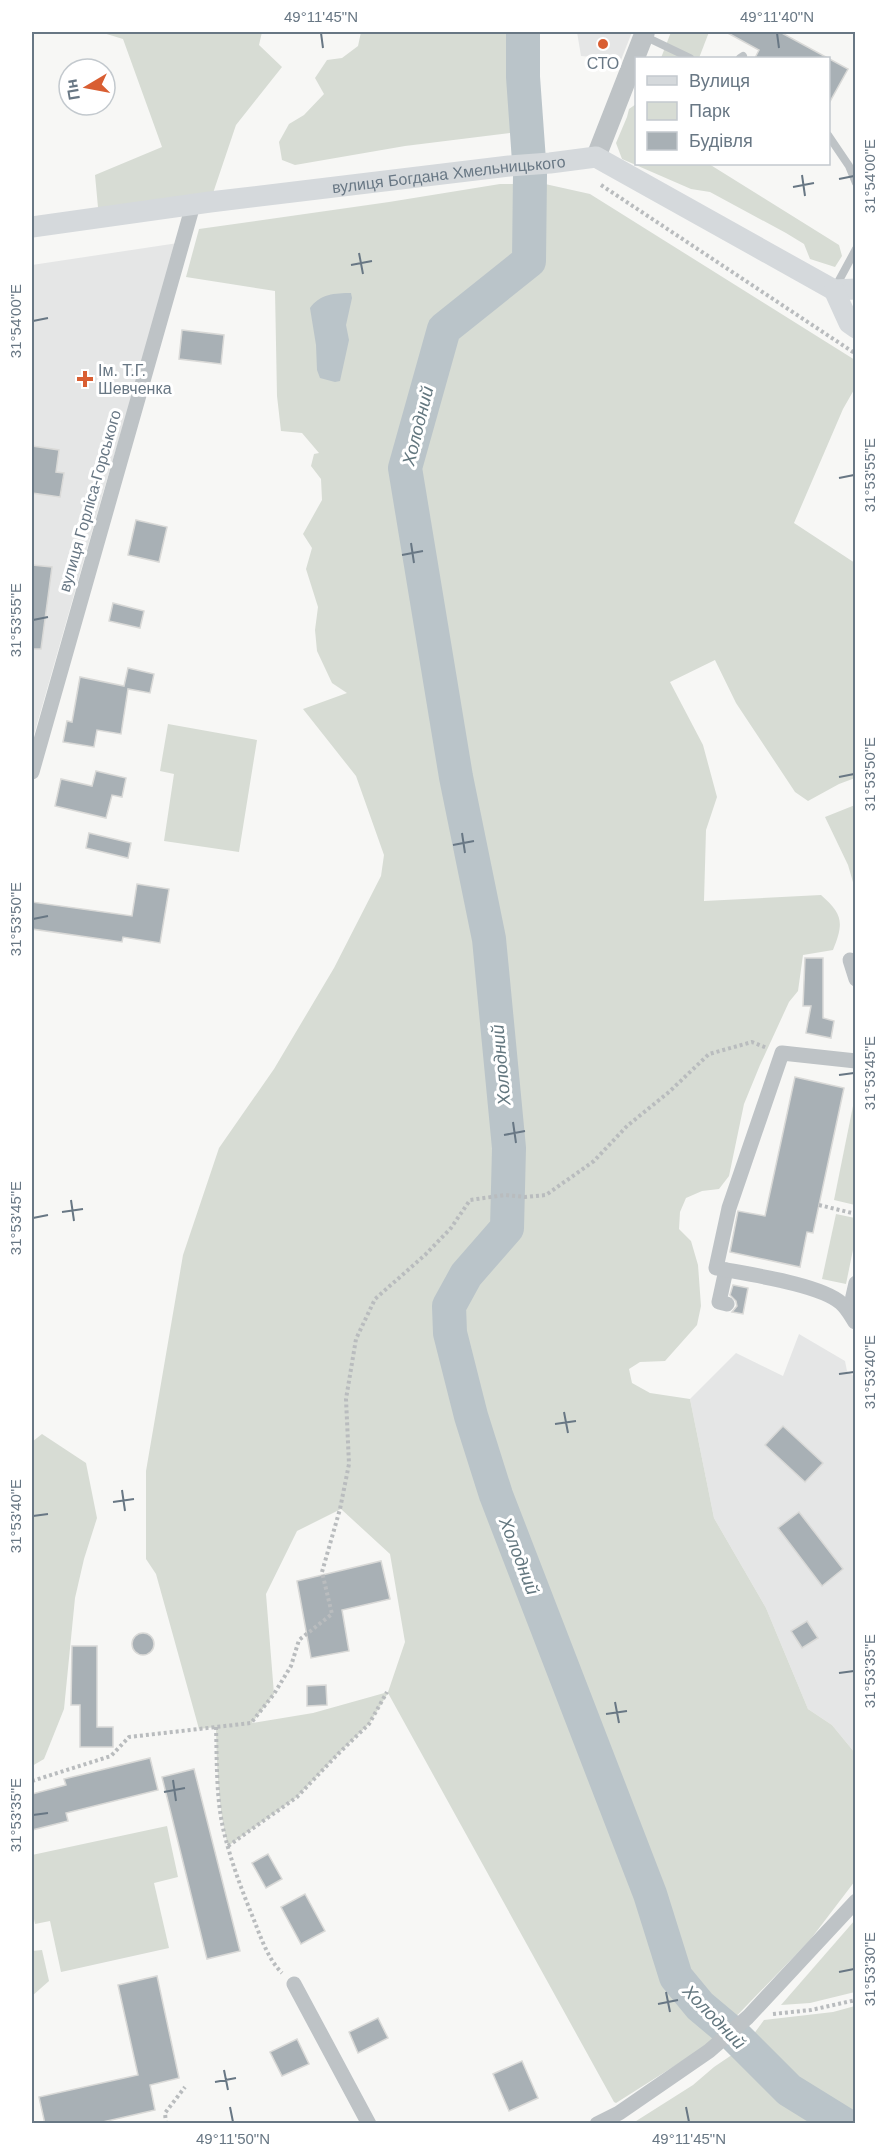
<svg xmlns="http://www.w3.org/2000/svg" width="887" height="2155" viewBox="0 0 887 2155" font-family="Helvetica,sans-serif">
  <style>
    .built { fill: #e5e6e6 }
    .green { fill: #d7dcd4; fill-rule: evenodd }
    .water { fill: #bac4c9 }
    .lines { fill: none; stroke-linecap: round; stroke-linejoin: round }
    .river { stroke: #bac4c9; stroke-width: 34 }
    .building { fill: #a8b0b5; stroke: #d9d9d7; stroke-width: 1.5 }
    .path { stroke: #b9bcbe; stroke-width: 4; stroke-dasharray: 3 3; stroke-linecap: butt }
    .service { stroke: #bec3c6; stroke-width: 8 }
    .minor { stroke: #bec3c6; stroke-width: 15 }
    .tertiary { stroke: #bec3c6; stroke-width: 20 }
    .secondary { stroke: #d5d9dc; stroke-width: 21 }
    .ticks { fill: none; stroke: #687784; stroke-width: 2 }
    .poi-dot { fill: #d95e32; stroke: #fff; stroke-width: 2 }
    .labels { text-anchor: middle; dominant-baseline: central; stroke-width: 6; stroke-linejoin: round; paint-order: stroke }
    .poi-label { font-size: 16px; fill: #687784; stroke: #fff }
    .street-label { font-size: 16px; fill: #687784; stroke: #fff }
    .water-label { font-size: 18px; font-style: italic; fill: #63777f; stroke: #fff }
    .neatline { fill: none; stroke: #687784; stroke-width: 2 }
    .ticks-label { font-size: 15px; text-anchor: middle; fill: #687784 }
  </style>
  <rect width="100%" height="100%" fill="#f7f7f5"/>
  <g class="built">
    <path d="M577,32h55l-11,28 -40,-4z"/>
    <path d="M178,243l-75,250 -71,249v-477z"/>
    <path d="M799,1334l46,27 2,10 8,6v376l-23,-28 -24,-16 -42,-101 -52,-90 -24,-119 46,-46 47,23z"/>
  </g>
  <g class="green">
    <path d="M100,32h162l-3,13 23,22 -46,58 -26,77 -111,16 -4,-43 67,-28 -39,-108z"/>
    <path d="M361,32h162v45l3,41 -9,14 -112,14 -110,19 -13,-5 -3,-18 10,-18 15,-9 20,-21 -9,-16 12,-18 15,-2 16,-12z"/>
    <path d="M671,32h38l-10,26h-38z"/>
    <path d="M636,104v60h73l130,81 3,11 -7,11 -25,-8 -6,-15 -18,-11 -76,-41 -19,-3 -69,-30 -6,-16 11,-26 2,-8z"/>
    <path d="M500,184h45l45,10 265,166v28l-12,21 -49,114 61,40v215l-16,6 -31,17 -13,-9 -59,-89 -21,-43 -45,22 33,63 14,52 -11,33 -2,71 117,-6c22,19 23,28 12,55l-30,5 -5,36 -9,11 -29,63 -16,39 -15,72 -10,13 -17,2 -16,7 -6,14 -1,17 12,12 7,24 3,41 -4,19 -32,36 -25,1 -11,7 3,14 18,10 40,6 24,119 52,90 42,101 24,16 23,28v128l-45,59 -86,89 -18,17 -90,57 -2,-1 -226,-409 -19,31 -31,30 -41,43 -69,49c-10,-39 -11,-79 -12,-119l-17,2 -43,-155 -10,-15v-88l37,-216 36,-107 55,-79 60,-101 47,-92 3,-21 -28,-79 -53,-67 44,-16 -15,-10 -15,-32 -2,-21 3,-23 -12,-38 6,-21 -9,-14 19,-34 -1,-21 -10,-13 3,-12 5,-1 -17,-20 -21,-2 -4,-35 -2,-105 -89,-14 13,-48 190,-27zM341,1509l49,45 15,88 -17,50 -75,21 -61,10 22,-29 -8,-100 31,-63z"/>
    <path d="M168,724l89,16 -18,112 -75,-11 10,-67 -14,-3z"/>
    <path d="M855,805v84l-7,-24 -23,-48z"/>
    <path d="M855,1096l1,109h-1l-21,-5z"/>
    <path d="M836,1214l19,4v22l-9,44 -24,-5z"/>
    <path d="M42,1434l44,29 11,55 -13,41 -9,39 -11,111 -20,50 -12,7v-324z"/>
    <path d="M167,1826l11,51 -24,6 15,65 -108,24 -11,-51 -15,3 -3,-15v-54z"/>
    <path d="M855,1920v72l-45,11 -29,2z"/>
    <path d="M42,1950l7,31 -17,15v-45z"/>
    <path d="M855,2006v117h-222l60,-38 21,-18 31,-21 19,-26 69,-8z"/>
  </g>
  <path class="water" d="M351,293l1,5 -6,27 3,15 -9,41 -5,1 -15,-4 -3,-8 -1,-25 -6,-37c10,-14 25,-15 41,-15z"/>
  <g class="lines">
    <path class="river" d="M523,32v45l7,98 -1,86 -85,68 -39,139 51,309 33,162 20,209 -2,80 -41,47 -17,31 1,27 21,83 25,79 154,399 26,83 24,29 31,26 58,58 55,34"/>
  </g>
  <g class="building">
    <path d="M726,32h54l68,37 -20,36v-47h-73l4,-8z"/>
    <path d="M182,330l42,5 -3,29 -42,-5z"/>
    <path d="M32,446l27,4 -3,22 8,1 -4,24 -28,-4z"/>
    <path d="M136,520l31,7 -8,35 -31,-7z"/>
    <path d="M32,565l20,2 -11,82h-9z"/>
    <path d="M113,603l31,8 -4,17 -31,-7z"/>
    <path d="M128,668l26,6 -4,19 -22,-4 -7,45 -24,-4 -3,17 -31,-5 4,-21 5,1 8,-45 44,9z"/>
    <path d="M96,771l30,7 -4,19 -10,-2 -6,23 -51,-12 6,-27 31,7z"/>
    <path d="M89,833l42,10 -3,15 -42,-10z"/>
    <path d="M137,884l32,5 -9,54 -37,-6 -1,5 -90,-13v-27l100,14z"/>
    <path d="M805,958h18v60l11,3 -3,17 -25,-5 5,-27h-8z"/>
    <path d="M795,1077l49,11 -31,145 -6,-1 -7,35 -70,-15 8,-41 27,5z"/>
    <path d="M733,1285l15,3 -5,26 -11,-2 5,-6 -1,-5 -6,-6z"/>
    <path d="M783,1426l40,37 -18,19 -40,-37z"/>
    <path d="M799,1512l44,57 -21,17 -44,-58z"/>
    <path d="M381,1561l9,38 -48,11 7,41 -38,7 -14,-77z"/>
    <path d="M807,1621l11,17 -16,10 -11,-17z"/>
    <circle cx="143" cy="1644" r="11"/>
    <path d="M72,1646h25v81h16v20h-33v-42h-9z"/>
    <path d="M326,1685l1,20 -20,1v-20z"/>
    <path d="M150,1758l8,32 -92,23 2,8 -36,9v-36l34,-9 -2,-6z"/>
    <path d="M194,1769l46,182 -33,8 -45,-182z"/>
    <path d="M268,1854l14,25 -16,9 -14,-25z"/>
    <path d="M305,1894l20,37 -24,13 -20,-37z"/>
    <path d="M157,1976l22,102 -29,7 5,25 -61,14h-49l-6,-27 99,-22 -20,-90z"/>
    <path d="M378,2018l10,20 -30,15 -9,-21z"/>
    <path d="M297,2039l12,25 -27,12 -12,-24z"/>
    <path d="M522,2061l16,37 -29,13 -16,-37z"/>
  </g>
  <g class="lines">
    <g class="path">
      <path d="M601,185l255,169"/>
      <path d="M819,1205l37,9"/>
      <path d="M216,1727c1,34 0,69 7,101 7,31 19,63 31,92 7,18 14,39 28,53"/>
      <path d="M32,1781l79,-25 18,-19 122,-14 23,-29 17,-28 8,-26 33,-26 -10,-42 18,-63 9,-45 -3,-65 10,-60 19,-40 50,-44 26,-27 19,-28 35,-5 20,2 21,-2 48,-34 33,-35 42,-34 40,-38 43,-12 15,6"/>
      <path d="M228,1846l69,-49 41,-43 31,-30 18,-32"/>
      <path d="M773,2014l38,-4 45,-10"/>
      <path d="M166,2124l-1,-11 20,-26"/>
    </g>
    <g class="service">
      <path d="M644,36l46,22"/>
      <path d="M740,58l3,-2"/>
      <path d="M828,135l21,31 7,17"/>
      <path d="M836,286l20,-37"/>
    </g>
    <g class="minor">
      <path d="M32,772l161,-567"/>
      <path d="M850,960l6,19"/>
      <path d="M726,1270l-7,32 8,2"/>
      <path d="M854,1319l-3,-14 5,-22"/>
      <path d="M855,1322c-4,-6 -8,-14 -14,-19 -21,-19 -95,-29 -125,-35l13,-60 53,-155 74,8"/>
      <path d="M294,1984l75,140"/>
      <path d="M597,2124l22,-11 90,-62 39,-34 108,-116"/>
    </g>
    <path class="tertiary" d="M596,157l49,-125"/>
    <g class="secondary">
      <path id="s1" d="M32,227l178,-25 299,-36 41,-3 46,-6 238,133 22,-1"/>
      <path d="M834,290l15,33 7,5"/>
    </g>
  </g>
  <path class="ticks" d="M321,33l2,15M777,33l2,15M802,175l3,21M839,179l15,-3M793,187l21,-4M359,253l4,21M351,265l21,-4M33,321l15,-3M839,478l15,-3M411,543l3,20M402,555l21,-4M33,620l15,-3M839,777l15,-3M462,833l3,20M453,845l21,-4M33,919l15,-3M839,1075l15,-2M513,1122l3,21M504,1135l21,-4M71,1200l3,21M62,1212l21,-3M33,1218l15,-3M839,1374l15,-2M564,1412l4,21M555,1424l21,-3M122,1490l3,21M113,1502l21,-3M33,1516l15,-2M839,1673l15,-2M615,1702l4,21M606,1714l21,-3M173,1780l3,21M164,1792l21,-4M33,1815l15,-2M839,1972l15,-3M666,1992l4,20M658,2004l20,-4M224,2070l4,20M215,2082l21,-4M230,2107l3,15M686,2107l3,15"/>
  <g class="poi-dot">
    <circle cx="603" cy="44" r="6"/>
    <path d="M82 370h6v6h6v6h-6v6h-6v-6h-6v-6h6z"/>
  </g>
  <g class="labels">
    <g class="poi-label">
      <text x="603" y="63">СТО</text>
      <text x="98" y="370" text-anchor="start">Ім. Т.Г.<tspan x="98" dy="18">Шевченка</tspan></text>
    </g>
    <g class="street-label">
      <text stroke="none"><textPath href="#s1" startOffset="420">вулиця Богдана Хмельницького</textPath></text>
      <text transform="translate(90 501) rotate(-74)">вулиця Горліса-Горського</text>
    </g>
    <g class="water-label">
      <text transform="translate(418 426) rotate(-76)">Холодний</text>
      <text transform="translate(501 1065) rotate(-95)">Холодний</text>
      <text transform="translate(519 1556) rotate(69)">Холодний</text>
      <text transform="translate(714 2017) rotate(46)">Холодний</text>
    </g>
  </g>
  <rect width="887" height="2155" fill="none" stroke="#ffffff" stroke-width="66"/>
  <rect x="635" y="57" width="195" height="108" fill="#ffffff" stroke="#c3c9ce" stroke-width="1.5"/>
  <rect x="647" y="76" width="30" height="9" fill="#d5d9dc" stroke="#c3c9ce" stroke-width="1.5"/>
  <text x="689" y="87" font-size="18" fill="#687784">Вулиця</text>
  <rect x="647" y="102" width="30" height="18" fill="#d7dcd4" stroke="#c3c9ce" stroke-width="1.5"/>
  <text x="689" y="117" font-size="18" fill="#687784">Парк</text>
  <rect x="647" y="132" width="30" height="18" fill="#a8b0b5" stroke="#c3c9ce" stroke-width="1.5"/>
  <text x="689" y="147" font-size="18" fill="#687784">Будівля</text>
  <g transform="translate(87 87) rotate(260)"><circle r="28" fill="#ffffff" stroke="#c3c9ce" stroke-width="1.5"/>
  <path d="M0-4.5L10 22L0 15L-10 22Z" fill="#d95e32"/>
  <text y="-9" font-size="16" font-weight="bold" text-anchor="middle" fill="#687784">Пн</text>
  </g>
  <rect x="33" y="33" width="821" height="2089" class="neatline"/>
  <g class="ticks-label">
    <text x="321" y="22">49°11'45"N</text>
    <text x="777" y="22">49°11'40"N</text>
    <text transform="translate(870 176) rotate(-90)" y="5">31°54'00"E</text>
    <text transform="translate(16 321) rotate(-90)" y="5">31°54'00"E</text>
    <text transform="translate(870 475) rotate(-90)" y="5">31°53'55"E</text>
    <text transform="translate(16 620) rotate(-90)" y="5">31°53'55"E</text>
    <text transform="translate(870 774) rotate(-90)" y="5">31°53'50"E</text>
    <text transform="translate(16 919) rotate(-90)" y="5">31°53'50"E</text>
    <text transform="translate(870 1073) rotate(-90)" y="5">31°53'45"E</text>
    <text transform="translate(16 1218) rotate(-90)" y="5">31°53'45"E</text>
    <text transform="translate(870 1372) rotate(-90)" y="5">31°53'40"E</text>
    <text transform="translate(16 1516) rotate(-90)" y="5">31°53'40"E</text>
    <text transform="translate(870 1671) rotate(-90)" y="5">31°53'35"E</text>
    <text transform="translate(16 1815) rotate(-90)" y="5">31°53'35"E</text>
    <text transform="translate(870 1969) rotate(-90)" y="5">31°53'30"E</text>
    <text x="233" y="2144">49°11'50"N</text>
    <text x="689" y="2144">49°11'45"N</text>
  </g>
</svg>
